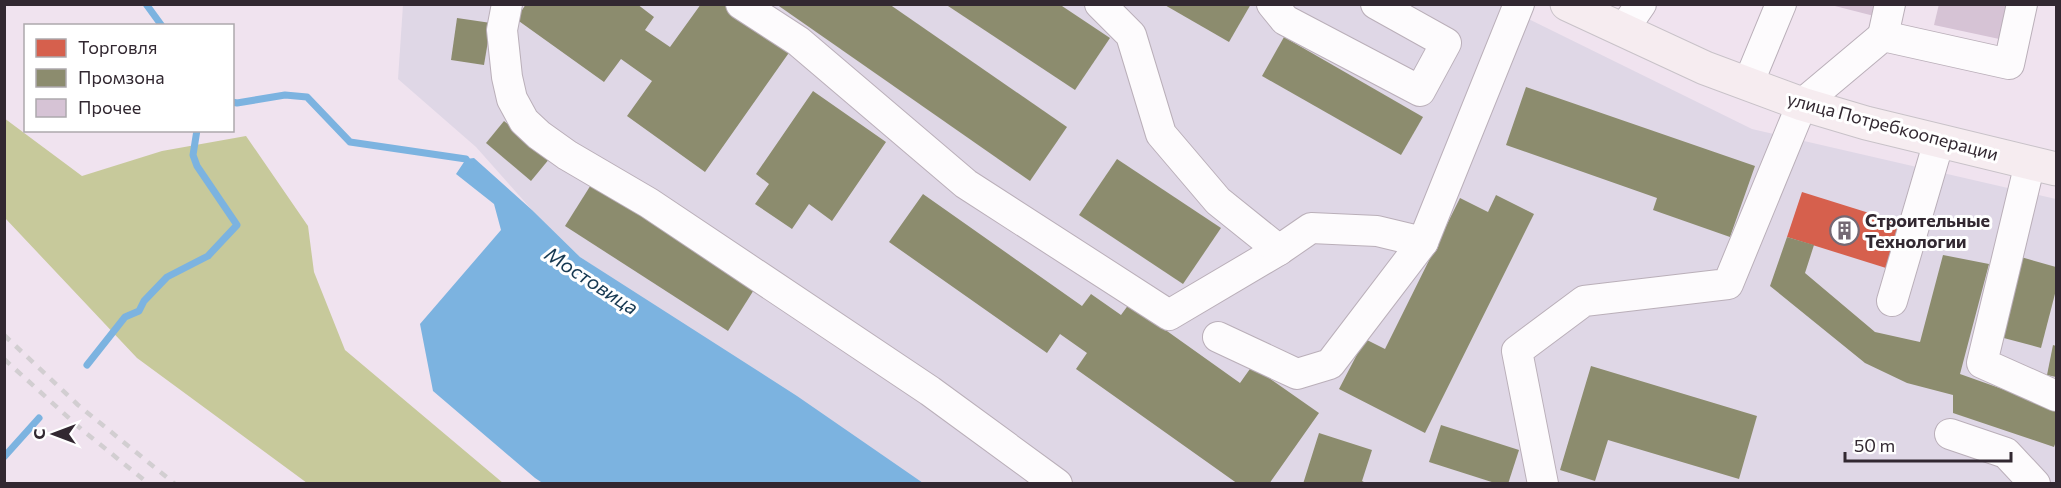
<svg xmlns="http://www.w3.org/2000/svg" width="2061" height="488" viewBox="0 0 2061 488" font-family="Commissioner,sans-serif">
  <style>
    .industrial { fill: #dfd7e6 }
    .forest { fill: #c7c99b }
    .water { fill: #7cb3e0 }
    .shops { fill: #d6604d }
    .industry { fill: #8c8c6e }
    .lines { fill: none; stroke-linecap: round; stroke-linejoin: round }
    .stream { stroke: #7cb3e0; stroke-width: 7 }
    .building { fill: #d6c3d5 }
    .minor-casing { stroke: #baafb9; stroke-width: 32 }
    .major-casing { stroke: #c8c2c8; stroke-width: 35 }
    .minor { stroke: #fdfbfd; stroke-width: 30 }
    .major { stroke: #f6ecf0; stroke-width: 33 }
    .rail { stroke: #d2ced1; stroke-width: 4.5; stroke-dasharray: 8 8; stroke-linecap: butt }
    .labels { text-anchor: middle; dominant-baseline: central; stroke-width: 6; stroke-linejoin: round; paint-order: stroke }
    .street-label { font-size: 18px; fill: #322831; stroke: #fff }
    .poi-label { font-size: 18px; font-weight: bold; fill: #322831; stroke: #fff; text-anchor: start }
    .water-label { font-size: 20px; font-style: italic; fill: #163952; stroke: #fff }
  </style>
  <rect width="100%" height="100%" fill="#f0e3ef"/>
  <path class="industrial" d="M403,5h1097l252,124 304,70v284h-1136l-340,-226 -48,-47 -56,-63 -78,-68z"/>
  <path class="forest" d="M4,118l78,58 80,-25 84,-15 62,90 6,46 31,78 158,133h-196l-170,-125 -132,-140z"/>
  <path class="water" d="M474,158l58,52 48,47 217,139 126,87 -379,1 -9,-6 -102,-87 -13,-67 81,-94 -7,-26 -38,-30 10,-15z"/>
  <path class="shops" d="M1802,192l99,31 -15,45 -99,-31z"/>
  <g class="industry">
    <path d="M526,4h111l17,13 -9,13 25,17 31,-43h32l60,43 -88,125 -78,-56 25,-35 -31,-22 -17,23 -88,-63z"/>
    <path d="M776,4h113l178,123 -37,54z"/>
    <path d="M945,4h114l51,34 -35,52z"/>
    <path d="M1163,4h88l-22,38z"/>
    <path d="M457,18l34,5 -7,42 -33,-5z"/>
    <path d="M1284,37l139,80 -22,38 -139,-79z"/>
    <path d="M1526,87l229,79 -25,71 -77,-27 4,-12 -151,-53z"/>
    <path d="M813,91l73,51 -54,79 -23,-17 -17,25 -37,-25 14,-20 -13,-10z"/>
    <path d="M504,121l46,37 -19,23 -45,-38z"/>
    <path d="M1117,159l104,69 -38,56 -104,-69z"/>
    <path d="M594,180l163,105 -29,46 -163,-105z"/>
    <path d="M923,194l159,112 9,-12 30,21 8,-11 111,79 12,-17 67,47 -50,71h-31l-162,-115 11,-16 -27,-19 -13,19 -158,-111z"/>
    <path d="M1496,195l38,19 -109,219 -86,-44 26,-50 20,10 75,-151 28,14z"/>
    <path d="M1787,237l27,8 -9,28 70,59 45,10 23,-87 46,9 -29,110 96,34v33l-2,6 -101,-34v-18l-46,-12 -42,-20 -95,-77z"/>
    <path d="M2021,257l35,10v23l-15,58 -41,-11z"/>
    <path d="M2053,345l3,1v31l-9,-2z"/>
    <path d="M1591,366l166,50 -18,63 -131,-39 -13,41 -35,-11z"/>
    <path d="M1441,425l78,25 -11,34h-10l-69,-22z"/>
    <path d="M1319,433l53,17 -10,31 6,3h-65z"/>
  </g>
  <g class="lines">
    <g class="stream">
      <path d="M146,4l16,22"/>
      <path d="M232,102l5,1 48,-8 22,2 43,45 116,17 4,7"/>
      <path d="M87,365l38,-48 14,-6 5,-10 23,-24 41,-21 29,-31 -40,-59 -4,-11 4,-25"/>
      <path d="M4,457l35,-39"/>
    </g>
  </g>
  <g class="building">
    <path d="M1939,4h73l-8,36 -70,-15z"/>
    <path d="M1831,5h50l-3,12z"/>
  </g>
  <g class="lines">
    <defs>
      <g id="minor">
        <path d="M507,4l-5,26 5,47 5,22 12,22 15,14 28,20 82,48 281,188 127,93"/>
        <path d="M741,4l57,37 168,143 203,131 110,-65 32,-22 66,3 46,11"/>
        <path d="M1100,4l31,31 30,99 57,67 61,49"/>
        <path d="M1272,4l13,16 135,71 26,-48 -70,-39"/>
        <path d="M1623,30l18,-26"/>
        <path d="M1883,36l7,-32"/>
        <path d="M1748,84l33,-80"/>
        <path d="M2030,163l-48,200 74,33"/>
        <path d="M1892,301l47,-160"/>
        <path d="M1218,337l79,37 33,-10 93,-122 96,-238"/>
        <path d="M1950,434l56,19 29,31"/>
        <path d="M1543,484l-26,-133 67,-50 144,-17 74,-180 81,-68 126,28 13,-60"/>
      </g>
      <path id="major" d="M1567,4l138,64 97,36 64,19 190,46"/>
    </defs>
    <use href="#minor" class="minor-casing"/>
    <use href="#major" class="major-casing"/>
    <use href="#minor" class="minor"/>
    <use href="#major" class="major"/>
    <g class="rail">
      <path d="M4,335l74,70 97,79"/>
      <path d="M4,359l77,70 68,55"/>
    </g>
  </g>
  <defs>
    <symbol id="building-ring" viewBox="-11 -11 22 22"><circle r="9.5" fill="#fff" stroke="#746974" stroke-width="1.5"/><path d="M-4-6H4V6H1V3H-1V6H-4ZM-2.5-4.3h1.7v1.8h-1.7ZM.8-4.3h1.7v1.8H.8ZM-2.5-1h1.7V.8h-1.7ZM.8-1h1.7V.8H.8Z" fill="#746974"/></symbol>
  </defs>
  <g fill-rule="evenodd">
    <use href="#building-ring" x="1828" y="214" width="33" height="33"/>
  </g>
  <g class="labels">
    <g class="street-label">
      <text transform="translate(1893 126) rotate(15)">улица Потребкооперации</text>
    </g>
    <g class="poi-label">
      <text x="1865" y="220">Строительные<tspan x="1865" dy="21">Технологии</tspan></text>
    </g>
    <g class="water-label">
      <text transform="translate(592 280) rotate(33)">Мостовица</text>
    </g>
  </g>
  <rect width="2061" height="488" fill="none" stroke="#322831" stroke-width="12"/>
  <rect x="24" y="24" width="210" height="108" fill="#ffffff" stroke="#ada9ad" stroke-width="1.5"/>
  <rect x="36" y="39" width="30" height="18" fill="#d6604d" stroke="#ada9ad" stroke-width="1.5"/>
  <text x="78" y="54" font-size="18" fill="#322831">Торговля</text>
  <rect x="36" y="69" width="30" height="18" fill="#8c8c6e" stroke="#ada9ad" stroke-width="1.5"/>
  <text x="78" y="84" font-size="18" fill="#322831">Промзона</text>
  <rect x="36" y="99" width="30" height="18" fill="#d6c3d5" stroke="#ada9ad" stroke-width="1.5"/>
  <text x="78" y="114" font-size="18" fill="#322831">Прочее</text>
  <g transform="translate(54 434) rotate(270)" stroke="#ffffff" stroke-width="4.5" paint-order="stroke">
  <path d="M0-4.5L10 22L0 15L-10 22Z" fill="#322831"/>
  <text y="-9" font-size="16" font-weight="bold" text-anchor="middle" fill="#322831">С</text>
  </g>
  <path d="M1845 452v9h166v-9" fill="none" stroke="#322831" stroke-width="3"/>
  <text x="1854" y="452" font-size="18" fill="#322831" stroke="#ffffff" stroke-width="4.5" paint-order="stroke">50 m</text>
</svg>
